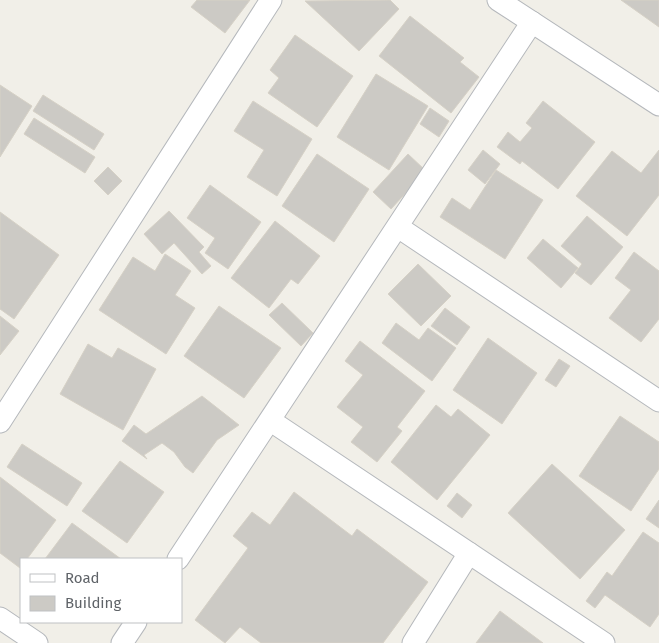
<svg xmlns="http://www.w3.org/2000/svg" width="659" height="643" viewBox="0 0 659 643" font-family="'Fira Sans',sans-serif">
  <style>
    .building { fill: #cccac5; stroke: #d6d1c6 }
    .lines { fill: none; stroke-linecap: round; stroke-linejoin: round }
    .minor-casing { stroke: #b5b8bc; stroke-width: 23 }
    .minor { stroke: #fff; stroke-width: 21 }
  </style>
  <rect width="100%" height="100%" fill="#f1efe8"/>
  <g class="building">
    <path d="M197,0h53l-25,33 -34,-26z"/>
    <path d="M390,0l9,9 -40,42 -54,-50z"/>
    <path d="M621,0h38v27z"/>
    <path d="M410,16l54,42 -4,4 19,15 -28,36 -72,-57z"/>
    <path d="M295,35l58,41 -36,51 -49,-34 11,-15 -9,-8z"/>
    <path d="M376,74l52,32 -39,64 -52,-33z"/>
    <path d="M0,85l32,21 -32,51z"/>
    <path d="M43,95l61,39 -10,16 -61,-39z"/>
    <path d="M253,101l59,38 -35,57 -30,-19 17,-27 -30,-19z"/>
    <path d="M543,101l52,41 -37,47 -36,-28 -2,3 -23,-17 11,-15 12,10 12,-14 -6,-5z"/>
    <path d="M430,108l19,13 -10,16 -19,-13z"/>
    <path d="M34,118l61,39 -10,16 -61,-39z"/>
    <path d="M483,150l17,14 -15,20 -17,-14z"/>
    <path d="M659,150v45l-32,41 -51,-40 36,-45 29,22z"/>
    <path d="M317,154l52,35 -35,53 -52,-36z"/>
    <path d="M408,154l18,17 -35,38 -18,-17z"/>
    <path d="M108,167l14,14 -14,14 -14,-14z"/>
    <path d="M496,170l47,30 -38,59 -65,-42 12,-19 18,12z"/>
    <path d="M210,185l51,37 -33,47 -23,-16 10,-15 -28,-20z"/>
    <path d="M169,211l35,36 -5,5 12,14 -9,8 -28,-31 -12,11 -18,-20z"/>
    <path d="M0,212l59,43 -45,64 -14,-10z"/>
    <path d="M587,216l36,31 -32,38 -16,-12 7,-9 -21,-18z"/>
    <path d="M275,221l45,35 -22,28 -7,-5 -22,29 -38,-30z"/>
    <path d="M543,239l35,29 -17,20 -34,-30z"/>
    <path d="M634,252l25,19v48l-18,23 -32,-24 22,-28 -16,-12z"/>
    <path d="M165,254l26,17 -16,24 20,13 -29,46 -67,-44 34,-53 22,14z"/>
    <path d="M418,264l33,32 -30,30 -33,-32z"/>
    <path d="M282,303l31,30 -12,13 -32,-31z"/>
    <path d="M219,306l62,42 -37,50 -60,-42z"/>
    <path d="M445,308l25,19 -13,18 -26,-19z"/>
    <path d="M0,316l19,15 -19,24z"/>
    <path d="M396,323l23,17 9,-12 28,20 -24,33 -50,-38z"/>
    <path d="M488,338l49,35 -35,51 -49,-34z"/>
    <path d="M360,341l65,50 -28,36 5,4 -25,31 -26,-20 12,-15 -26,-20 26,-32 -18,-14z"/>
    <path d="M88,344l24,14 6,-10 38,21 -33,61 -63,-36z"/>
    <path d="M559,359l11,7 -14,21 -11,-7z"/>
    <path d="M202,396l37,29 -22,15 -24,33 -8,-6 -11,-15 -12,-9 -18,12 3,4 -25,-18 12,-16 12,9z"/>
    <path d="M436,405l15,12 7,-8 32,26 -53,65 -46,-38z"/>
    <path d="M620,416l39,26v27l-28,42 -52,-35z"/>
    <path d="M22,444l60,39 -15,23 -60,-39z"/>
    <path d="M120,461l44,31 -37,51 -45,-32z"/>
    <path d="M552,464l73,66 -45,49 -72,-66z"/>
    <path d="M0,477l56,43 -29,39h-6l-1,9 -20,-15z"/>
    <path d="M294,492l58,44 5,-7 71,53 -45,61h-122l-21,-16 -15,16 -30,-23 53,-72 -15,-12 19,-24 18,13z"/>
    <path d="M457,493l15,12 -10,13 -15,-12z"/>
    <path d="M659,500v28l-13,-9z"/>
    <path d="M72,523l49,36h-76z"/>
    <path d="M643,532l16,11v71l-9,13 -45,-32 -10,13 -9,-7 21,-29 5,4z"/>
    <path d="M500,611l43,32h-67z"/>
  </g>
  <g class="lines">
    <defs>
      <g id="minor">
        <path d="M498,0l161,105"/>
        <path d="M398,227l261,174"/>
        <path d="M271,421l333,222"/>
        <path d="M0,422l271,-422"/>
        <path d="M178,559l354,-537"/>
        <path d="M0,618l37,25"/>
        <path d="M122,643l14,-21"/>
        <path d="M413,643l56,-90"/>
      </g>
    </defs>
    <use href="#minor" class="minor-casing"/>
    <use href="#minor" class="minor"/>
  </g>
  <rect x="20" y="558" width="162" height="65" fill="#ffffff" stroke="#bfc1c3"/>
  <rect x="30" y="574" width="25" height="8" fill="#ffffff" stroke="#bfc1c3"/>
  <text x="65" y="583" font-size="15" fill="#5f6368">Road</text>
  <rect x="30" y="596" width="25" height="15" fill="#cccac5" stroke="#bfc1c3"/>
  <text x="65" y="608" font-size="15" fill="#5f6368">Building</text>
</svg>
